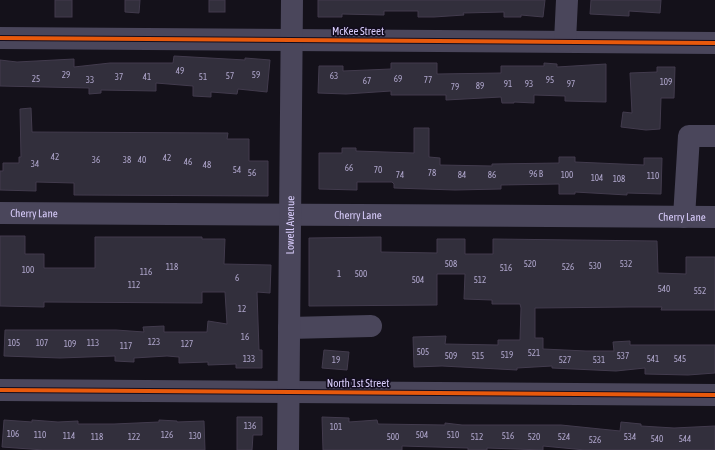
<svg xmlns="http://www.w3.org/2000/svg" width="715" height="450" viewBox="0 0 715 450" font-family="'Asap Condensed',sans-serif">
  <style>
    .building { fill: #322f3c; stroke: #423b4d }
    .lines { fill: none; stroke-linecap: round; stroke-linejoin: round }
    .minor { stroke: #4a465b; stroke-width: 22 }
    .cycleway-casing { stroke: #130d1e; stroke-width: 6 }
    .cycleway { stroke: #e8590c; stroke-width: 4 }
    .labels { text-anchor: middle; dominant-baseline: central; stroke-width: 3.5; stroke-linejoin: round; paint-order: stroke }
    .number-label { font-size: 9px; fill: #afa6cc }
    .street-label { font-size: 11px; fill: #d9cdfc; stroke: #130d1e }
  </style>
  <rect width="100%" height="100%" fill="#14111a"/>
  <g class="building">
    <rect x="55" y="0" width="17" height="17"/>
    <path d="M125,0h15l-1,13 -14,-1z"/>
    <rect x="209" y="0" width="16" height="12"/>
    <path d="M318,0h227l-2,17 -22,-2v2h-17v-5l-41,1 1,2 -30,2h-16v-6h-34v4l-42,-1v3h-24z"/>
    <path d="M591,0h70l-1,13 -31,-2v5l-39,-2z"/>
    <path d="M174,56l71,4v-2l25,2 -3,32 -29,-3 -1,5 -26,-2v5l-18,-1v-10l-37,-3v8l-55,-1v3l-12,1v-6l-89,-2v-26l17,2 57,-3v8l36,-4h63z"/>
    <path d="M391,63h46v11l64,-1v-7h43v-3l13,1v3l49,-3v38l-41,-1v-5l-31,-1v8l-20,-1v1h-12l-1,-6 -55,3v-5h-55v-4l-45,3 -28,-1 1,-27h24v5l48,-2z"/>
    <path d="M657,67h18l-1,31h-13l-1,31 -14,1 -25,-3 2,-15 9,1 -2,-40 27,-1z"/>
    <path d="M31,108l1,24 196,1 -1,6h22v22h19v35l-194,-1v-12l-38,-1v9l-36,-1v-19h3v-8h16v-6h2l-1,-48z"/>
    <path d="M414,128h15v29l11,1v7l52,1v-2l67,-1v-6h16v5l69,3v-7h18l-1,36 -34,-1v2l-52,-3v2h-16v-10l-58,1v4l-46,1 -61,-2v-4l-2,-2h-35v8l-38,-1v-36h23v-5h14v3l58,2z"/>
    <path d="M0,236h25v18h19v14h51v-31h107v2h23l-1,25 47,1 -1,28 -13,-1 2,58h3v18h-26v-4l-28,1v-3l-29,1v-6l-12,-1 -33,2v4l-19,-1v-5l-55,2 -56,-2 1,-26h111l28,2 -1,-5 21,-1v6h43l1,-11 19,3 -2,-32h-23v11l-158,-1v5l-44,-1z"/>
    <path d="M381,237v15l56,1v-14h28v15h28v-15l164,2 1,32 28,1v-17h29v53h-54l1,-3h-32l-95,1v30h8v11l43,2h28l-1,-9 17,-1v4h85v28l-27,2 -43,-1v-6l-29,3 -64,-3v-2l-35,2v2l-75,-4 -28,1 -1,-30 33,-1 -1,8 53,1v-5h22l1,-32 -1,-4h-28v-4l-28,-1 1,-25h-28v31l-128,1v-68z"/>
    <path d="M324,350l25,2 -2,18 -25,-2z"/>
    <path d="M237,417h25v18h-9l-1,15h-15z"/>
    <path d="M322,417l27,1v4l28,-2 1,4 67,1v-2l17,2h99l59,6 1,-9 20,2v2l33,2 41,-2v24h-130l-42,-4v4l-56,-2v2h-19v-2l-66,-2v4h-79z"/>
    <path d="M4,420l28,2v-2l26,2 20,-1v3h36l45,-2v-2l18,1v1l27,-1 1,29h-161l-42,-3z"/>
  </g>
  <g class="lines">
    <g class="minor">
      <path d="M0,38l715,5"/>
      <path d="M565,41l2,-41"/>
      <path id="s1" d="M0,213l715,4"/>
      <path d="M684,217l5,-81h26"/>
      <path d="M289,328l82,-2"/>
      <path d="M0,390l715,5"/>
      <path id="s2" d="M288,450l4,-450"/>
    </g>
    <defs>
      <g id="cycleway">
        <path d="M0,38l715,5"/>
        <path d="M0,390l715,5"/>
      </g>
    </defs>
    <use href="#cycleway" class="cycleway-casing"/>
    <use href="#cycleway" class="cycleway"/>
  </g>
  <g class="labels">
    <g class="number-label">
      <text x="180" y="71">49</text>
      <text x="66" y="75">29</text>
      <text x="256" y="75">59</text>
      <text x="230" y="76">57</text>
      <text x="334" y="76">63</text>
      <text x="119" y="77">37</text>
      <text x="147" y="77">41</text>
      <text x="203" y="77">51</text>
      <text x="36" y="79">25</text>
      <text x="398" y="79">69</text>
      <text x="90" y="80">33</text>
      <text x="428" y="80">77</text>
      <text x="550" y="80">95</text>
      <text x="367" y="81">67</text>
      <text x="666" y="82">109</text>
      <text x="508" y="84">91</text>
      <text x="529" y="84">93</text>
      <text x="571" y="84">97</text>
      <text x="480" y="86">89</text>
      <text x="455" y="87">79</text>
      <text x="55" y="157">42</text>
      <text x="167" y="158">42</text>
      <text x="96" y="160">36</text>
      <text x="127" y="160">38</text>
      <text x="142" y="160">40</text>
      <text x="188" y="162">46</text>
      <text x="35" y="164">34</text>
      <text x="207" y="165">48</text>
      <text x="349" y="168">66</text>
      <text x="237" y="170">54</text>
      <text x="378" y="170">70</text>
      <text x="252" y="173">56</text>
      <text x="432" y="173">78</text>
      <text x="536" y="174">96 B</text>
      <text x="400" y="175">74</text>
      <text x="462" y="175">84</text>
      <text x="492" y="175">86</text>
      <text x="567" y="175">100</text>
      <text x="653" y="176">110</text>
      <text x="597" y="178">104</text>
      <text x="619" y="179">108</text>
      <text x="451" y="264">508</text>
      <text x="530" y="264">520</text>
      <text x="626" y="264">532</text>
      <text x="595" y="266">530</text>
      <text x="172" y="267">118</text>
      <text x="568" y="267">526</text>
      <text x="506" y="268">516</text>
      <text x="28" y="270">100</text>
      <text x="146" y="272">116</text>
      <text x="339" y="274">1</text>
      <text x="361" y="274">500</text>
      <text x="237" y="278">6</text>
      <text x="418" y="280">504</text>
      <text x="480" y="280">512</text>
      <text x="134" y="285">112</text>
      <text x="664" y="289">540</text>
      <text x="700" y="291">552</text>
      <text x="242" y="309">12</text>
      <text x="245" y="337">16</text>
      <text x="154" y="342">123</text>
      <text x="14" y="343">105</text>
      <text x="42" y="343">107</text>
      <text x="93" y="343">113</text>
      <text x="70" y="344">109</text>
      <text x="187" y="344">127</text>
      <text x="126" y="346">117</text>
      <text x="423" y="352">505</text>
      <text x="534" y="353">521</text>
      <text x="507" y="355">519</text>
      <text x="451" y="356">509</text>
      <text x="478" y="356">515</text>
      <text x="623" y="356">537</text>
      <text x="249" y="359">133</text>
      <text x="653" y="359">541</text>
      <text x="680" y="359">545</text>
      <text x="336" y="360">19</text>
      <text x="565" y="360">527</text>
      <text x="599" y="360">531</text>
      <text x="250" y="426">136</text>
      <text x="336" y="427">101</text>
      <text x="13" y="434">106</text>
      <text x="40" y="435">110</text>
      <text x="167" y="435">126</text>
      <text x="422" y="435">504</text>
      <text x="453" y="435">510</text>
      <text x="69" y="436">114</text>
      <text x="195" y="436">130</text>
      <text x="508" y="436">516</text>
      <text x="97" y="437">118</text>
      <text x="134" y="437">122</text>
      <text x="393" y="437">500</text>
      <text x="477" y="437">512</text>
      <text x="534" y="437">520</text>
      <text x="564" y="437">524</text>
      <text x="630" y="437">534</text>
      <text x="657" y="439">540</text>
      <text x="685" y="439">544</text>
      <text x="595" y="440">526</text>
    </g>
    <g class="street-label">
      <text x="358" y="31">McKee Street</text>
      <text stroke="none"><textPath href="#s1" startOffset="34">Cherry Lane</textPath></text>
      <text stroke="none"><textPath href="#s1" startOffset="358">Cherry Lane</textPath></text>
      <text stroke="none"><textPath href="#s1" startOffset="682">Cherry Lane</textPath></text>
      <text stroke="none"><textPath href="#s2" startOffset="225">Lowell Avenue</textPath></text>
      <text x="358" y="383">North 1st Street</text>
    </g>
  </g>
</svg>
